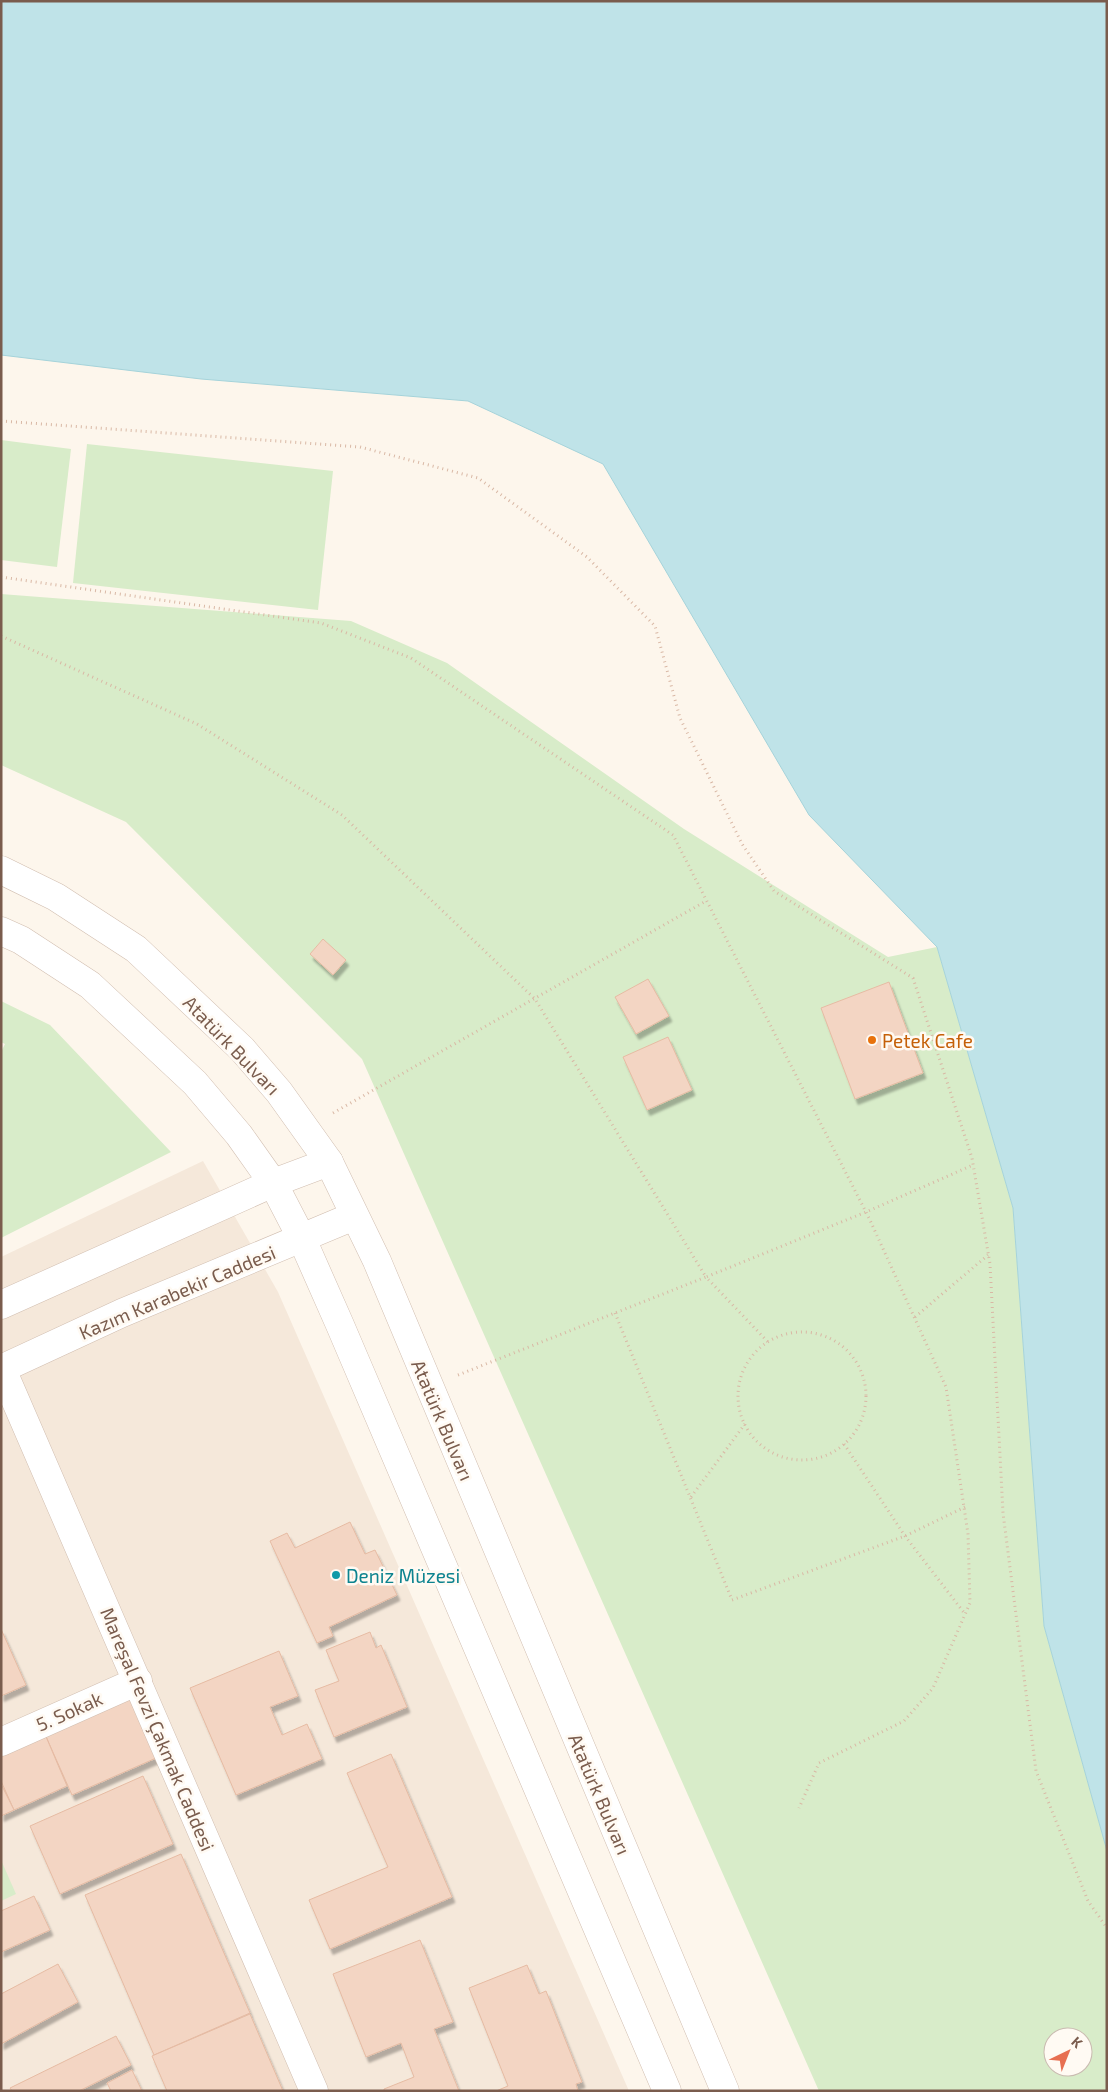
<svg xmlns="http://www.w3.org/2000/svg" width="1108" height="2092" viewBox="0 0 1108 2092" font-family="'Exo 2',sans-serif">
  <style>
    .residential { fill: #f5e8da }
    .green { fill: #d8ecc9; fill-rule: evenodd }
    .water { fill: #bfe3e8; stroke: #a5d3da }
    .building { fill: #f3d5c3; stroke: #e6bba3; filter: url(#shadow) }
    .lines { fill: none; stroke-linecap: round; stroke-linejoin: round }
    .minor-casing { stroke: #d1beb0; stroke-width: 29 }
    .path { stroke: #d9b8a5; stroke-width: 3; stroke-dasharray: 1 4; stroke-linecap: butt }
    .minor { stroke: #fff; stroke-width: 28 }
    .food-dot { fill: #e8710a; stroke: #fffaf3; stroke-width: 2 }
    .culture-dot { fill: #0f9aa8; stroke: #fffaf3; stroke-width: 2 }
    .labels { text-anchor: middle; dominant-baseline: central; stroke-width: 5; stroke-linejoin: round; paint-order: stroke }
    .food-label { font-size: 19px; fill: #c56008; stroke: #fffaf3; text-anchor: start }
    .street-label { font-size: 19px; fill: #7a5c4d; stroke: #fffaf3 }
    .culture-label { font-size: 19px; fill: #0d838f; stroke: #fffaf3; text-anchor: start }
  </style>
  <defs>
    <filter id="shadow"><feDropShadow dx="3" dy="5.5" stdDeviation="1" flood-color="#0004"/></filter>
  </defs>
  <rect width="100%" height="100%" fill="#fdf6ec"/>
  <path class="residential" d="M203,1161l75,131 351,799h-628v-834z"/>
  <g class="green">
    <path d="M1,440l70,9 -14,118 -56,-7z"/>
    <path d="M87,444l246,27 -15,139 -245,-27z"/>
    <path d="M1,594l350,27 96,42 237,166 204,128 49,-10 76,261 31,418 63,225v240h-288l-457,-1032 -236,-237 -125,-57zM1053,2037h30v30h-30z"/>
    <path d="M1,1001l49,24 121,127 -170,86v-186l4,-8 -4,-2z"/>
    <path d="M1,1860l15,34 -15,7z"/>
  </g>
  <path class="water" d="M1,1h1106v1850l-63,-225 -31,-418 -76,-261 -128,-132 -206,-351 -135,-63 -267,-22 -200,-24z"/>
  <g class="building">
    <path d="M323,939l23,21 -13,15 -23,-21z"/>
    <path d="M648,979l21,37 -33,18 -21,-37z"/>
    <path d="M889,982l34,91 -68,26 -34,-91z"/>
    <path d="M668,1037l24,53 -45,20 -24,-53z"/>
    <path d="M350,1522l15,32 10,-4 22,45 -68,32 4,9 -16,7 -47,-102 17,-8 8,15z"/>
    <path d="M1,1629l25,56 -25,11z"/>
    <path d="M370,1632l6,16 5,-3 26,62 -73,30 -19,-47 24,-9 -13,-31z"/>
    <path d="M279,1651l19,45 -28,11 12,28 25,-11 15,35 -86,36 -46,-107z"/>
    <path d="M135,1692l28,63 -91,40 -28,-63z"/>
    <path d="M44,1732l23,54 -53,24 -13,-29v-30z"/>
    <path d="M391,1754l61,143 -122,52 -21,-49 79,-33 -41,-94z"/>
    <path d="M143,1776l30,68 -113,50 -30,-68z"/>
    <path d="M1,1784l13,26 -13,6z"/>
    <path d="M181,1854l69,159 -96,42 -69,-160z"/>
    <path d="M34,1896l16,34 -49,22v-41z"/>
    <path d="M420,1940l33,82 -19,7 25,62h-75v-2l30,-12 -13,-34 -35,14 -33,-83z"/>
    <path d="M58,1964l20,38 -77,42v-50z"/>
    <path d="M527,1965l12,29 7,-3 36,91 -6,2 2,7h-82l12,-5 -39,-98z"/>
    <path d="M250,2014l33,77h-116l-15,-35z"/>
    <path d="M116,2036l15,29 -52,26h-67l-2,-3z"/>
    <path d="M132,2070l10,21h-31l-4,-8z"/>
  </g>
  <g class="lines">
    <defs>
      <g id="minor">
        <path d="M1,870l55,27 80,52 106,100 37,43 50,70 48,99 348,830"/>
        <path d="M1,931l20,9 69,45 105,98 44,52 34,48 29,56 38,86 327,766"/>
        <path d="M1,1305l272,-122 56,-21"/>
        <path d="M1,1367l313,724"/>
        <path d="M1,1369l121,-56 232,-97"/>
        <path d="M1,1742l137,-61"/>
      </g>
    </defs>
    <use href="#minor" class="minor-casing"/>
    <g class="path">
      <path d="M1,421l359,26 118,31 109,79 68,69 25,92 62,126 32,47 139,87 59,180 18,106 13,249 33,258 52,130 19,27"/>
      <path d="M1,577l320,46 90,35 262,177 196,383 77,169 22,147 2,69 -37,85 -29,33 -85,42 -20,45"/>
      <path d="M1,636l196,88 145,91 193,184 171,278 160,-65 107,-47"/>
      <path d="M333,1113l373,-212"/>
      <path d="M615,1313l117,287 173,-64 60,-29"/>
      <path d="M915,1317l73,-62"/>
      <circle cx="802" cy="1396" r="64"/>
      <path d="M458,1375l248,-98 62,65"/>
      <path d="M844,1444l61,92 60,78"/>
      <path d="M691,1497l54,-73"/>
    </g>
    <use href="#minor" class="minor"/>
  </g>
  <circle class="food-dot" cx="872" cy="1040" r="5"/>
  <circle class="culture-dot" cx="336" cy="1575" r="5"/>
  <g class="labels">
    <g class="food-label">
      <text x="882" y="1040">Petek Cafe</text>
    </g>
    <g class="street-label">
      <text transform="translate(232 1045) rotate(46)">Atatürk Bulvarı</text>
      <text transform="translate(177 1292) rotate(-23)">Kazım Karabekir Caddesi</text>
      <text transform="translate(443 1420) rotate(67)">Atatürk Bulvarı</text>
      <text transform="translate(69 1711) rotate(-24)">5. Sokak</text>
      <text transform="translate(158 1729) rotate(67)">Mareşal Fevzi Çakmak Caddesi</text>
      <text transform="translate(600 1794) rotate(67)">Atatürk Bulvarı</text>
    </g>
    <g class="culture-label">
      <text x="346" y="1575">Deniz Müzesi</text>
    </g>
  </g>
  <rect width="1108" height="2092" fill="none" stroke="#7a5c4d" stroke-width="5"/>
  <g transform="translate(1068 2052) rotate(43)"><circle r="24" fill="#fffaf3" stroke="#cabbb1"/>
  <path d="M0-4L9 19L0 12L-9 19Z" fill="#e76f51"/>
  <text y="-8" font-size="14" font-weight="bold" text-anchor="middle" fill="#7a5c4d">K</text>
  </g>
</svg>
